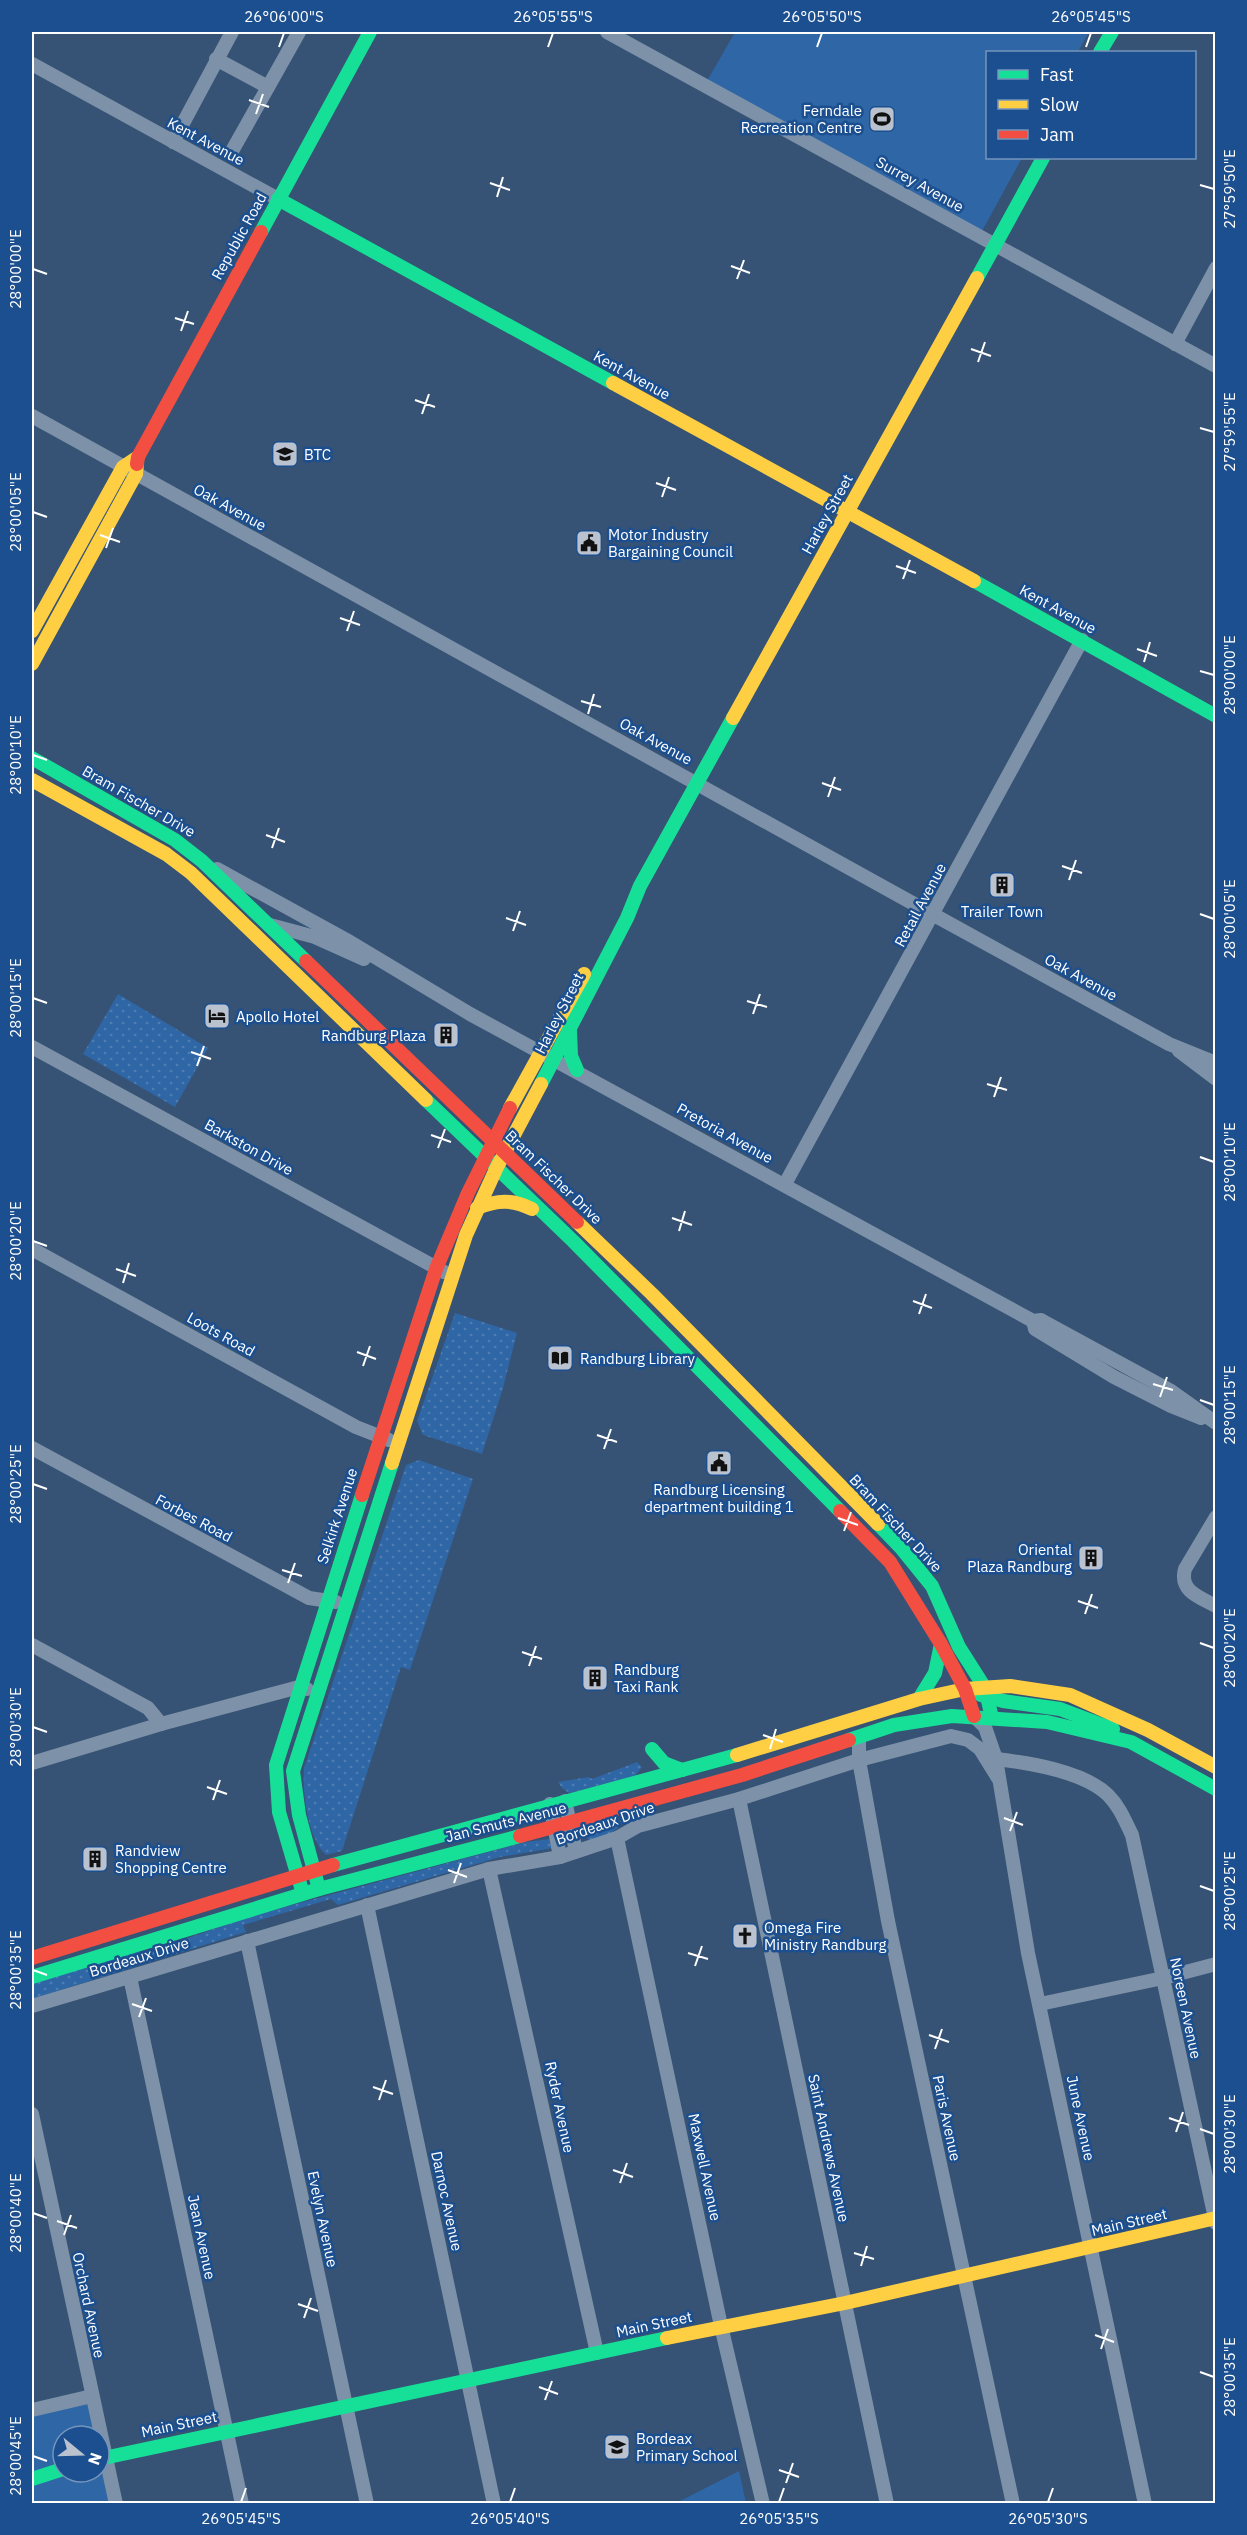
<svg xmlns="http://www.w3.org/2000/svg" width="1247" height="2535" viewBox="0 0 1247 2535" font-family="'IBM Plex Sans',sans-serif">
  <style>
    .grass { fill: url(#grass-dots) }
    .green { fill: #2f66a5 }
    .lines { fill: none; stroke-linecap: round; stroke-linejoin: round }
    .street { stroke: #7d92a8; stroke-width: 14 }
    .fast { stroke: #16e098; stroke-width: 14 }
    .slow { stroke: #ffcf43; stroke-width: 14 }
    .jam { stroke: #f24e42; stroke-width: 14 }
    .ticks { fill: none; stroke: #fff; stroke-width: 2 }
    .labels { text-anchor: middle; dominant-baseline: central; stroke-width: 5; stroke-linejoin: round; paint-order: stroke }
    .poi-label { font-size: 15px; fill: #fff; stroke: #1b4f8f; text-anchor: start }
    .street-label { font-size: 15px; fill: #fff; stroke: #1b4f8f }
    .neatline { fill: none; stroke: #fff; stroke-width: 2 }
    .ticks-label { font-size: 15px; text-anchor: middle; fill: #fff }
  </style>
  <defs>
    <pattern id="grass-dots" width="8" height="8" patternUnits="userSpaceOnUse" patternTransform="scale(1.5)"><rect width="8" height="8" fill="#2f66a5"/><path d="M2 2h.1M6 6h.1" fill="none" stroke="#4e7db2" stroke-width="1.8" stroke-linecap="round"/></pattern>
  </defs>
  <rect width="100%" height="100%" fill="#365274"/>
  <g class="grass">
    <path d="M118,994l90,54 -33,59 -92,-53z"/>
    <path d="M455,1313l62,20 -14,55 -21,66 -59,-19 -6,-14z"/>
    <path d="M419,1460l54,19 -63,191 -9,-3 -59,184 -16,4c-18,-16 -24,-63 -22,-87l102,-303z"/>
    <path d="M637,1762l5,5 -7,9 -66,17 -7,-5 -4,-6 31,-5 3,2z"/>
    <path d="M629,1819l-22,17 -18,4 -4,-5 3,-6z"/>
    <path d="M550,1839l3,9 -53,9 -162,48 -7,-6 -88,26 3,7 -214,67v-15l95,-31 24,-2 100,-35 275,-74z"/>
  </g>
  <g class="green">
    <path d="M735,32h354l-11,20h-90v106h34l-40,73 -275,-150z"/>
    <path d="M88,2396l10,40h-35v30l-31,9v-65z"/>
    <path d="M103,2461l9,42h-80v-18l37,-13h30v-10z"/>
    <path d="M739,2471l7,32h-70z"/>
  </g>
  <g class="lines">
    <g class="street">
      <path d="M607,32l609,334"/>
      <path d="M216,59l52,28"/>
      <path d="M32,64l246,135"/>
      <path d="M173,142l59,-110"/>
      <path d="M232,151l67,-119"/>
      <path d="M1175,344l41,-76"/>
      <path d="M32,416l902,499 235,129 47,19"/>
      <path d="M217,869l133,73 120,72 563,307 8,-1 5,3 125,68 45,32"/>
      <path d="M270,925l45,12 49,22"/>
      <path d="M32,1047l412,225"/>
      <path d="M1179,1051l37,28"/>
      <path d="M785,1184l297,-544"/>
      <path d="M32,1249l324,178 33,13"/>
      <path d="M1033,1321l2,8 79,48 57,29 30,12"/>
      <path d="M32,1448l277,150 27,4"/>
      <path d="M1216,1517l-31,52c-6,22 14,28 31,37"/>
      <path d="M32,1645l116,63 13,16"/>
      <path d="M974,1716l11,11 11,32 32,194 117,551"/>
      <path d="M859,1738v22l29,161 125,583"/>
      <path d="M996,1759c34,4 87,12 112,36 12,12 17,26 24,40l84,388"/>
      <path d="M32,1763l129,-39 138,-37 8,2"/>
      <path d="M739,1799l148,705"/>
      <path d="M565,1801l11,50"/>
      <path d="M550,1804l10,53"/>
      <path d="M617,1838l104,488 42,178"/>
      <path d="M489,1869l108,484"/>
      <path d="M367,1905l127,599"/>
      <path d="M247,1941l120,563"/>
      <path d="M130,1977l112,527"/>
      <path d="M1040,2004l123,-26 53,-14"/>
      <path d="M32,2006l457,-137 71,-12 57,-19 21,-12 101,-27 120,-39 92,-24 17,4 12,9 18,29"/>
      <path d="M32,2114l84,390"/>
      <path d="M32,2410l60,-14"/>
    </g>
    <g class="fast">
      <path d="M1100,52l12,-20"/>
      <path d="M278,199l335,184"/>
      <path d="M261,232l109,-200"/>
      <path d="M977,278l66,-120"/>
      <path d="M974,581l242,135"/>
      <path d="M32,758l143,82 27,21 104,100"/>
      <path d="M570,1031l1,25 6,14"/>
      <path d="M541,1084l86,-166 13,-32 93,-168"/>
      <path d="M426,1100l147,141 267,270"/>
      <path d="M878,1524l24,25 30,37 27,61 26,41 7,30"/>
      <path d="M981,1695l22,6 57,8 53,20"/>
      <path d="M919,1699l16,-26 6,-29"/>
      <path d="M849,1740l45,-15 58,-9 95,6 84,20 85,47"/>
      <path d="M652,1749l12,14 18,7"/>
      <path d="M333,1865l404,-110"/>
      <path d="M301,1887l-22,-75 -3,-47 86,-270"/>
      <path d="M319,1889l-20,-74 -6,-44 99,-308"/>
      <path d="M32,1977l287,-88 201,-53"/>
      <path d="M99,2459l568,-121"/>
      <path d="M32,2479l31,-10"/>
    </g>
    <g class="slow">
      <path d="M613,383l361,198"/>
      <path d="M32,631l91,-164 15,-10"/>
      <path d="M32,664l104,-190 1,-10"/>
      <path d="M733,718l244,-440"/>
      <path d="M32,780l134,74 25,19 235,227"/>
      <path d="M510,1108l74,-134"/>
      <path d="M477,1208c20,-8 35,-9 55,1"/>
      <path d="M577,1222l75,72 226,230"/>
      <path d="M392,1463l74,-228 30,-66 45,-85"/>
      <path d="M737,1755l182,-56 46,-10 45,-3 60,9 78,35 68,37"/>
      <path d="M667,2338l178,-35 371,-85"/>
    </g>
    <g class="jam">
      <path d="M137,464l1,-7 123,-225"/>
      <path d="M306,961l271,261"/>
      <path d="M362,1495l74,-226 32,-76 42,-85"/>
      <path d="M840,1511l50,51 51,82 24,45 9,27"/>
      <path d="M520,1836l222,-61 107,-35"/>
      <path d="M32,1958l301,-93"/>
    </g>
  </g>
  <path class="ticks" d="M279,47l5,-14M548,47l5,-14M817,47l5,-14M1086,47l5,-14M249,100l20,7M256,114l7,-20M490,183l20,7M1200,185l14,4M497,197l6,-20M731,266l19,7M33,269l14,5M737,279l7,-19M175,318l19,6M181,331l7,-20M971,349l20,7M978,362l7,-20M415,400l20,7M422,414l7,-20M1200,428l14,4M656,483l20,7M662,497l7,-20M33,512l14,5M100,535l20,7M106,548l7,-20M896,566l20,7M903,579l7,-19M340,618l20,7M347,631l7,-20M1137,649l20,7M1144,662l6,-20M1200,671l14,4M581,701l20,6M588,714l6,-20M33,755l14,5M822,783l19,7M828,797l7,-20M266,835l19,7M272,848l7,-20M1062,866l20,7M1069,880l7,-20M1200,914l14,5M506,918l20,7M513,931l7,-20M33,998l14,5M747,1001l20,6M753,1014l7,-20M191,1052l20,7M197,1066l7,-20M987,1084l20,6M994,1097l7,-20M431,1135l20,7M438,1148l7,-19M1200,1157l14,5M672,1218l20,7M679,1231l6,-20M33,1241l14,5M116,1269l20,7M123,1283l6,-20M913,1301l19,7M919,1314l7,-20M357,1352l19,7M363,1366l7,-20M1153,1384l20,6M1160,1397l7,-20M1200,1400l14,5M597,1435l20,7M604,1449l7,-20M33,1484l14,5M838,1518l20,7M844,1531l7,-19M282,1570l20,6M288,1583l7,-20M1078,1601l20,7M1085,1614l7,-20M1200,1643l14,5M522,1652l20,7M529,1666l7,-20M33,1727l14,5M763,1735l20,7M770,1749l6,-20M207,1787l20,7M213,1800l7,-20M1004,1818l19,7M1010,1831l7,-19M448,1870l19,7M454,1883l7,-20M1200,1886l14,5M688,1953l20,6M695,1966l7,-20M33,1970l14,5M132,2004l20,7M139,2017l7,-19M929,2035l20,7M935,2049l7,-20M373,2087l20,7M379,2100l7,-20M1169,2118l20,7M1200,2129l14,5M1176,2132l7,-20M613,2170l20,7M620,2183l7,-20M33,2213l14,5M57,2221l20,7M64,2235l7,-20M854,2253l20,6M861,2266l6,-20M298,2304l20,7M304,2318l7,-20M1095,2335l19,7M1101,2349l7,-20M1200,2372l14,5M539,2387l19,7M545,2400l7,-19M33,2456l14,5M779,2470l20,7M786,2483l7,-20M241,2502l5,-14M510,2502l5,-14M779,2502l5,-14M1048,2502l5,-14"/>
  <defs>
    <symbol id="stadium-square" viewBox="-11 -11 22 22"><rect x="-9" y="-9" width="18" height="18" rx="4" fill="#b9c2ce" stroke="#1b4f8f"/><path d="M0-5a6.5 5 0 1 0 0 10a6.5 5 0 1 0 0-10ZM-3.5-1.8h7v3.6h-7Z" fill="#111"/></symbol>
    <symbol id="university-square" viewBox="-11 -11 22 22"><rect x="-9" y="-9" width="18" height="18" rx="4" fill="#b9c2ce" stroke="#1b4f8f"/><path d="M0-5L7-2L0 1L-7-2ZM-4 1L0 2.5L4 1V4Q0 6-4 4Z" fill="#111"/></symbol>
    <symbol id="civic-square" viewBox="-11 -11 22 22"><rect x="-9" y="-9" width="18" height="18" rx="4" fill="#b9c2ce" stroke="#1b4f8f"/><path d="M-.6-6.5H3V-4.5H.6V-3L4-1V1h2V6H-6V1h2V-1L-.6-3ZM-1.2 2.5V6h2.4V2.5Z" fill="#111"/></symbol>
    <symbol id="building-square" viewBox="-11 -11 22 22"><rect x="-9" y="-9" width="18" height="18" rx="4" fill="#b9c2ce" stroke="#1b4f8f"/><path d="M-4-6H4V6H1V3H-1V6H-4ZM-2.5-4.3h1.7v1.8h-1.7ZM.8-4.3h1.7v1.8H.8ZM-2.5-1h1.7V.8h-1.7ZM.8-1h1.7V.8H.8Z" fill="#111"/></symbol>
    <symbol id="hotel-square" viewBox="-11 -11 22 22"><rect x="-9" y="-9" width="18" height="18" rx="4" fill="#b9c2ce" stroke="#1b4f8f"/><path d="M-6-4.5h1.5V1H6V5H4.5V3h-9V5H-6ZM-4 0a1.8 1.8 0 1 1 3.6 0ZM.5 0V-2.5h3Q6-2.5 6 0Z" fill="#111"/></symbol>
    <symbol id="library-square" viewBox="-11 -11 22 22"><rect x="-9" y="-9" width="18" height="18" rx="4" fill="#b9c2ce" stroke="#1b4f8f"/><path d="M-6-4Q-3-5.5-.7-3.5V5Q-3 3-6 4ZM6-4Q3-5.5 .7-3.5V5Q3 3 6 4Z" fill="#111"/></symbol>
    <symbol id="church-square" viewBox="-11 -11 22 22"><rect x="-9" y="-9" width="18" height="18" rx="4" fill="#b9c2ce" stroke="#1b4f8f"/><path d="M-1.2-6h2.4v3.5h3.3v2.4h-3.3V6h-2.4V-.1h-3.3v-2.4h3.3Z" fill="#111"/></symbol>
    <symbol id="school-square" viewBox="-11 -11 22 22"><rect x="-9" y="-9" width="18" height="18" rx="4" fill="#b9c2ce" stroke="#1b4f8f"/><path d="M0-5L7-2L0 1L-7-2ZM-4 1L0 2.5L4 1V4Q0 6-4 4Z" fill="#111"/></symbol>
  </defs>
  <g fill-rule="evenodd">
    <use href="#stadium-square" x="867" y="104" width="30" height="30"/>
    <use href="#university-square" x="270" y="439" width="30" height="30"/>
    <use href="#civic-square" x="574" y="528" width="30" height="30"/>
    <use href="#building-square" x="987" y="870" width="30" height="30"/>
    <use href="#hotel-square" x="202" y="1001" width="30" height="30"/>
    <use href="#building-square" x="431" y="1020" width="30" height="30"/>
    <use href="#library-square" x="545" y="1343" width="30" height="30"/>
    <use href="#civic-square" x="704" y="1448" width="30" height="30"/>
    <use href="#building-square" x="1076" y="1543" width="30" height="30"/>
    <use href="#building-square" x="580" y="1663" width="30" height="30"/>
    <use href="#building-square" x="80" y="1844" width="30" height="30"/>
    <use href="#church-square" x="730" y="1921" width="30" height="30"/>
    <use href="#school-square" x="602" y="2432" width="30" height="30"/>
  </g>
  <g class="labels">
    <g class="poi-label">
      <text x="862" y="110" text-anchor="end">Ferndale<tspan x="862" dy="17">Recreation Centre</tspan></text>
      <text x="304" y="454">BTC</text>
      <text x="608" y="534">Motor Industry<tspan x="608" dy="17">Bargaining Council</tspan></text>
      <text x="1002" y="911" text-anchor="middle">Trailer Town</text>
      <text x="236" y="1016">Apollo Hotel</text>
      <text x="426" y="1035" text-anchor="end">Randburg Plaza</text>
      <text x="580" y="1358">Randburg Library</text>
      <text x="719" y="1489" text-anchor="middle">Randburg Licensing<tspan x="719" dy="17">department building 1</tspan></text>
      <text x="1072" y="1549" text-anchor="end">Oriental<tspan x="1072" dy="17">Plaza Randburg</tspan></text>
      <text x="614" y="1669">Randburg<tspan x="614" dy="17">Taxi Rank</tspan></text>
      <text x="115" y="1850">Randview<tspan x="115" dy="17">Shopping Centre</tspan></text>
      <text x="764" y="1927">Omega Fire<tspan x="764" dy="17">Ministry Randburg</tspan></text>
      <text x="636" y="2438">Bordeax<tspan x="636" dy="17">Primary School</tspan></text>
    </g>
    <g class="street-label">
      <text transform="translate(206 141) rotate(28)">Kent Avenue</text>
      <text transform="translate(920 184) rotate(29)">Surrey Avenue</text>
      <text transform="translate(239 236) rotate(-61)">Republic Road</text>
      <text transform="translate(632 375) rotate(29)">Kent Avenue</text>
      <text transform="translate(230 507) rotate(29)">Oak Avenue</text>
      <text transform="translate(827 514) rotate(-61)">Harley Street</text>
      <text transform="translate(1058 609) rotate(29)">Kent Avenue</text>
      <text transform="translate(656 741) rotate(29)">Oak Avenue</text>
      <text transform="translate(139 801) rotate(30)">Bram Fischer Drive</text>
      <text transform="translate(920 905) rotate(-62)">Retail Avenue</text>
      <text transform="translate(1081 977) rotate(29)">Oak Avenue</text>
      <text transform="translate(559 1013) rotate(-63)">Harley Street</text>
      <text transform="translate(725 1133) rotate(29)">Pretoria Avenue</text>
      <text transform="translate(249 1147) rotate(29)">Barkston Drive</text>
      <text transform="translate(554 1177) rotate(44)">Bram Fischer Drive</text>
      <text transform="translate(221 1334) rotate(29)">Loots Road</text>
      <text transform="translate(337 1516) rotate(-72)">Selkirk Avenue</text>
      <text transform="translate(194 1518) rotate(28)">Forbes Road</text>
      <text transform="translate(896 1523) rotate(47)">Bram Fischer Drive</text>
      <text transform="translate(506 1822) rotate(-14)">Jan Smuts Avenue</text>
      <text transform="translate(605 1823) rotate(-19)">Bordeaux Drive</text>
      <text transform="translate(139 1957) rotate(-17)">Bordeaux Drive</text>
      <text transform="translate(1186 2008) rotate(78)">Noreen Avenue</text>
      <text transform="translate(560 2107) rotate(78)">Ryder Avenue</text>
      <text transform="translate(947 2118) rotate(78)">Paris Avenue</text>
      <text transform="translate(1081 2118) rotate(78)">June Avenue</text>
      <text transform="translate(829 2148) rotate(78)">Saint Andrews Avenue</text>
      <text transform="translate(705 2167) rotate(78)">Maxwell Avenue</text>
      <text transform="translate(447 2201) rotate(78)">Darnoc Avenue</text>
      <text transform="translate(323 2219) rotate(78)">Evelyn Avenue</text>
      <text transform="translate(1129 2222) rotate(-13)">Main Street</text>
      <text transform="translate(202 2237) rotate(78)">Jean Avenue</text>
      <text transform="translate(89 2305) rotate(78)">Orchard Avenue</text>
      <text transform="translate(654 2324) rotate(-12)">Main Street</text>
      <text transform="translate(179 2424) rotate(-12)">Main Street</text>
    </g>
  </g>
  <rect width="1247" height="2535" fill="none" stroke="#1b4f8f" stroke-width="66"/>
  <rect x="986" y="51" width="210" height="108" fill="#1b4f8f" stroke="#7695bc" stroke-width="1.5"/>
  <rect x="998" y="70" width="30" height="9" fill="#16e098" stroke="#7695bc" stroke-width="1.5"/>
  <text x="1040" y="81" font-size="18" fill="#ffffff">Fast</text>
  <rect x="998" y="100" width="30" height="9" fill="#ffcf43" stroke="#7695bc" stroke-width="1.5"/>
  <text x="1040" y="111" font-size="18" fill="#ffffff">Slow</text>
  <rect x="998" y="130" width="30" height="9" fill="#f24e42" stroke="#7695bc" stroke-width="1.5"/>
  <text x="1040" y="141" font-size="18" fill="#ffffff">Jam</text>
  <g transform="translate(81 2454) rotate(109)"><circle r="28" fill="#1b4f8f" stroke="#7695bc" stroke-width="1.5"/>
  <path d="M0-4.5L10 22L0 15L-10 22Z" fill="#b9c2ce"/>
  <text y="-9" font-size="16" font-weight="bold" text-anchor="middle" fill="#ffffff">N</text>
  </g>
  <rect x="33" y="33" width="1181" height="2469" class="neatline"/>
  <g class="ticks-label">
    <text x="284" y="22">26°06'00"S</text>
    <text x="553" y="22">26°05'55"S</text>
    <text x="822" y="22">26°05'50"S</text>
    <text x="1091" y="22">26°05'45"S</text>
    <text transform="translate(1230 189) rotate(-90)" y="5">27°59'50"E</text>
    <text transform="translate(16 269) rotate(-90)" y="5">28°00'00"E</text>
    <text transform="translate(1230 432) rotate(-90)" y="5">27°59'55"E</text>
    <text transform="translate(16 512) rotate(-90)" y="5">28°00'05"E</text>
    <text transform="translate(1230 675) rotate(-90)" y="5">28°00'00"E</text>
    <text transform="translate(16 755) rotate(-90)" y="5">28°00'10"E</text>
    <text transform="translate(1230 919) rotate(-90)" y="5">28°00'05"E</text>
    <text transform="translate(16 998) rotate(-90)" y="5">28°00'15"E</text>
    <text transform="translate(1230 1162) rotate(-90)" y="5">28°00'10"E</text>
    <text transform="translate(16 1241) rotate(-90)" y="5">28°00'20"E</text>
    <text transform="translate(1230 1405) rotate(-90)" y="5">28°00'15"E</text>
    <text transform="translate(16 1484) rotate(-90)" y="5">28°00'25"E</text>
    <text transform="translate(1230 1648) rotate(-90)" y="5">28°00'20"E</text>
    <text transform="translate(16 1727) rotate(-90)" y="5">28°00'30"E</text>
    <text transform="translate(1230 1891) rotate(-90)" y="5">28°00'25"E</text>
    <text transform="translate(16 1970) rotate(-90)" y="5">28°00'35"E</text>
    <text transform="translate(1230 2134) rotate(-90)" y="5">28°00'30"E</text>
    <text transform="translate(16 2213) rotate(-90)" y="5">28°00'40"E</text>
    <text transform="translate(1230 2377) rotate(-90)" y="5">28°00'35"E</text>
    <text transform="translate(16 2456) rotate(-90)" y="5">28°00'45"E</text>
    <text x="241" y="2524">26°05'45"S</text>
    <text x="510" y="2524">26°05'40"S</text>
    <text x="779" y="2524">26°05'35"S</text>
    <text x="1048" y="2524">26°05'30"S</text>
  </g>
</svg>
